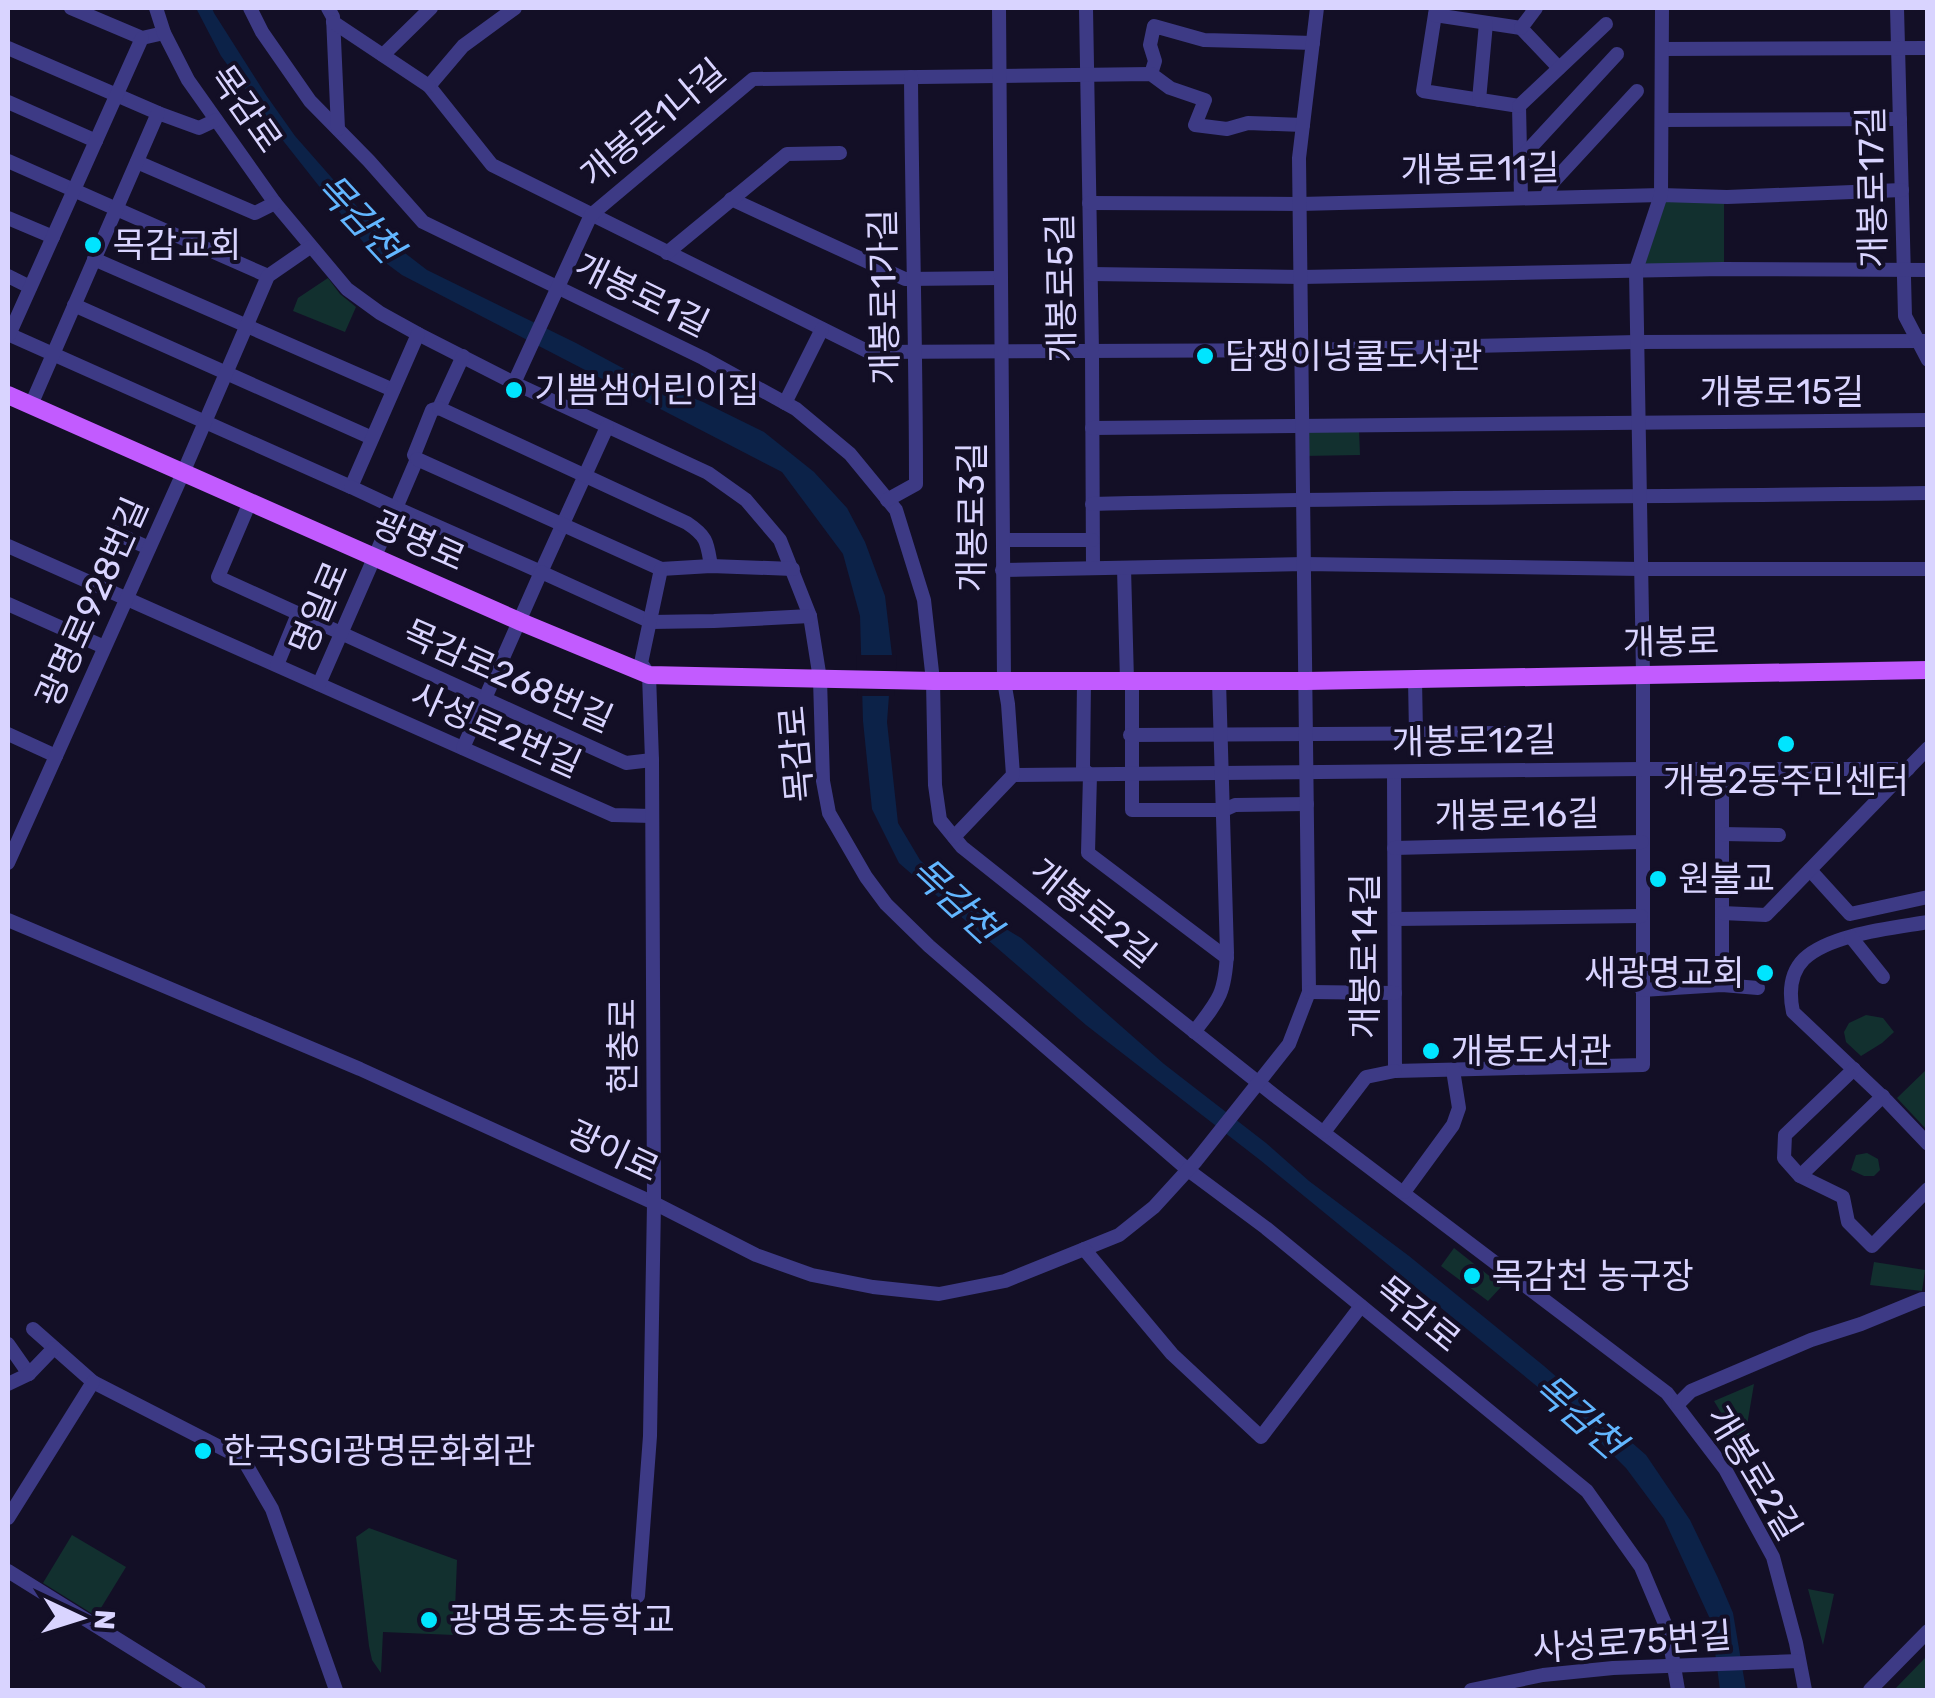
<svg xmlns="http://www.w3.org/2000/svg" width="1935" height="1698" viewBox="0 0 1935 1698" font-family="Rubik,'Noto Sans KR',sans-serif">
  <style>
    .green { fill: #12302f }
    .water { fill: #0c2248 }
    .pier { fill: #130f26 }
    .lines { fill: none; stroke-linecap: round; stroke-linejoin: round }
    .minor { stroke: #3d3a85; stroke-width: 14 }
    .major { stroke: #c25bff; stroke-width: 18 }
    .poi-dot { fill: #00e5ff; stroke: #130f26; stroke-width: 4 }
    .labels { text-anchor: middle; dominant-baseline: central; stroke-width: 8; stroke-linejoin: round; paint-order: stroke }
    .street-label { font-size: 35px; fill: #d9d4ff; stroke: #130f26 }
    .poi-label { font-size: 35px; fill: #d9d4ff; stroke: #130f26; text-anchor: start }
    .water-label { font-size: 38px; font-style: italic; fill: #62b6ff; stroke: #130f26 }
  </style>
  <rect width="100%" height="100%" fill="#130f26"/>
  <g class="green">
    <path d="M1665,197l59,3v66l-84,2z"/>
    <path d="M328,278l12,16 16,13 -11,25 -52,-21 5,-13z"/>
    <path d="M1359,430l1,25 -56,1 -1,-25z"/>
    <path d="M1866,1015l17,3 11,14 -12,11 -21,13 -15,-14 -2,-10 5,-9z"/>
    <path d="M1927,1069v61l-30,-32z"/>
    <path d="M1867,1153l11,6 2,11 -6,6h-10l-13,-6 5,-15z"/>
    <path d="M1454,1248l48,38 -14,15 -47,-35z"/>
    <path d="M1874,1262l51,8 -3,21 -52,-6z"/>
    <path d="M1754,1384l-11,65 -29,-48z"/>
    <path d="M369,1528l88,32 -3,75 -71,-3 -2,41 -9,-13 -3,-14 -13,-109z"/>
    <path d="M72,1535l54,32 -30,49 -53,-33z"/>
    <path d="M1808,1589l26,5 -11,51z"/>
    <path d="M1927,1656v34h-33z"/>
  </g>
  <path class="water" d="M196,8h16l2,5 52,82 29,41 80,91 26,23 26,20 149,73 69,37 58,22 61,30 50,40 33,36 18,34 20,54 7,59 -5,67 11,101 22,37 48,46 53,32 143,126 102,79 43,38 100,75 135,110 102,89 44,65 28,58 15,35 13,77h-26l-9,-69 -47,-102 -38,-51 -49,-49 -317,-259 -174,-135 -187,-162 -27,-54 -9,-88 -3,-105 -17,-62 -61,-82 -380,-197 -31,-23 -90,-114 -60,-82z"/>
  <path class="pier" d="M856,655h41l-3,41h-36z"/>
  <g class="lines">
    <g class="minor">
      <path d="M71,8l71,30 22,-5"/>
      <path d="M156,8l8,25 24,47 87,123 72,86 33,24 38,21 96,49 194,90 38,27 34,40 30,76 10,63 3,102 6,32 37,64 20,27 43,42 259,224 78,58 321,263 54,76 27,64 10,59"/>
      <path d="M250,8l12,24 48,69 59,60 54,61 280,136 93,51 54,45 46,56 28,90 9,81 2,104 5,35 22,27 317,252 388,294 58,76 48,88 23,86 9,47"/>
      <path d="M328,8l5,9 5,112"/>
      <path d="M515,8l-52,38 -34,40 63,79 377,187 433,-2 334,-8 292,-1"/>
      <path d="M1086,8l6,344 1,216"/>
      <path d="M1436,8l-13,83 96,15 2,92"/>
      <path d="M1897,8l8,308 23,44"/>
      <path d="M1435,15l86,13"/>
      <path d="M333,22l96,64"/>
      <path d="M1521,28l38,40"/>
      <path d="M1521,28l15,-20"/>
      <path d="M8,48l150,65 41,15 17,-8"/>
      <path d="M1662,49l266,-1"/>
      <path d="M383,55l48,-47"/>
      <path d="M1151,74l4,-13 -5,-16 4,-19 50,14 109,3"/>
      <path d="M1479,100l7,-77"/>
      <path d="M8,102l88,39"/>
      <path d="M1519,106l87,-82"/>
      <path d="M1662,120l238,-1"/>
      <path d="M1520,159l97,-105"/>
      <path d="M8,161l260,115"/>
      <path d="M137,162l118,51 20,-10"/>
      <path d="M1546,197l7,-15 84,-91"/>
      <path d="M731,199l174,80 96,-1"/>
      <path d="M1089,203l211,1 361,-9 66,2 175,-7"/>
      <path d="M8,218l45,19"/>
      <path d="M667,253l120,-99 53,-1"/>
      <path d="M94,259l299,131"/>
      <path d="M1091,274l210,3 422,-8 205,1"/>
      <path d="M8,276l22,11"/>
      <path d="M74,305l298,133"/>
      <path d="M8,334l343,153 67,-153"/>
      <path d="M9,335l133,-297"/>
      <path d="M463,356l-24,52 -7,2 -18,45 3,4 -21,49 145,64 66,-145"/>
      <path d="M514,383l77,-168 162,-136 398,-5 19,14 35,12 -10,25 32,4 21,-6 55,2"/>
      <path d="M785,403l37,-74"/>
      <path d="M31,405l127,-292"/>
      <path d="M439,408l248,115c21,14 20,20 24,43"/>
      <path d="M1092,428l836,-8"/>
      <path d="M417,459l244,110 50,-3 82,3"/>
      <path d="M887,500l29,-16c0,-136 -4,-271 -5,-407"/>
      <path d="M250,502l-32,75 408,186 26,-3"/>
      <path d="M1092,504c279,-7 557,-7 836,-11"/>
      <path d="M113,532l36,16"/>
      <path d="M1003,540h89"/>
      <path d="M8,546l605,269 39,1"/>
      <path d="M1124,568l3,113"/>
      <path d="M1002,570l302,-6 337,5h287"/>
      <path d="M8,604l96,43"/>
      <path d="M277,665l21,-51"/>
      <path d="M1415,679l1,55"/>
      <path d="M1084,681l-1,88 7,6 -2,78 139,105"/>
      <path d="M1132,681v129h92l11,-5 72,-1"/>
      <path d="M319,684l77,-176 -45,-21"/>
      <path d="M8,734l48,22"/>
      <path d="M1130,735l374,-2"/>
      <path d="M463,748l78,-176 110,50 63,-1 96,-5"/>
      <path d="M1722,769v216"/>
      <path d="M1394,772l1,299 248,-6v-390l-7,-405 25,-75 1,-187"/>
      <path d="M1013,775l629,-6h266"/>
      <path d="M1722,834l57,1"/>
      <path d="M954,837l59,-62 -5,-71 -4,-23 -5,-673"/>
      <path d="M1394,848l248,-6"/>
      <path d="M8,863l175,-390 85,-197 42,-29"/>
      <path d="M1810,870l40,44 78,-17"/>
      <path d="M1722,913l44,2 162,-167"/>
      <path d="M1395,919l246,-3"/>
      <path d="M8,920l352,149 294,134 102,52 56,20 61,12 66,7 66,-13 114,-46 35,-28 42,-46 93,-117 20,-52 -10,-834 18,-150"/>
      <path d="M1928,922c-35,6 -98,12 -124,37 -14,14 -15,34 -11,53l94,89 41,43"/>
      <path d="M1851,937l32,40"/>
      <path d="M1642,990l80,-5 36,3"/>
      <path d="M1309,992l86,1"/>
      <path d="M1194,1032c25,-32 31,-38 33,-79l-8,-272"/>
      <path d="M1854,1069l-69,66 -1,23 16,18 43,21 5,25 24,24 56,-57"/>
      <path d="M1324,1132l42,-55 29,-6"/>
      <path d="M1800,1176l83,-80"/>
      <path d="M1404,1192l49,-67 6,-17 -6,-38"/>
      <path d="M1084,1249l88,105 89,83 100,-131"/>
      <path d="M33,1329l60,53 150,77 29,50 64,181"/>
      <path d="M8,1344l21,30"/>
      <path d="M8,1384l21,-10 25,-26"/>
      <path d="M1678,1404l13,-13 120,-51 50,-16 61,-25h6"/>
      <path d="M8,1518l85,-136"/>
      <path d="M8,1571l191,119"/>
      <path d="M638,1596l12,-160 4,-233 -2,-443 -3,-85 -8,-12 20,-94"/>
      <path d="M1471,1690l72,-15 70,-7 186,-7"/>
      <path d="M1870,1690l58,-59"/>
    </g>
    <path class="major" d="M8,395l513,227 128,53 284,6h374l621,-11"/>
  </g>
  <g class="poi-dot">
    <circle cx="93" cy="245" r="10"/>
    <circle cx="1205" cy="356" r="10"/>
    <circle cx="514" cy="390" r="10"/>
    <circle cx="1786" cy="744" r="10"/>
    <circle cx="1658" cy="879" r="10"/>
    <circle cx="1765" cy="973" r="10"/>
    <circle cx="1431" cy="1051" r="10"/>
    <circle cx="1472" cy="1276" r="10"/>
    <circle cx="203" cy="1451" r="10"/>
    <circle cx="429" cy="1620" r="10"/>
  </g>
  <g class="labels">
    <g class="street-label">
      <text transform="translate(246 109) rotate(55)">목감로</text>
      <text transform="translate(653 123) rotate(-40)">개봉로1나길</text>
      <text transform="translate(1480 169) rotate(-1)">개봉로11길</text>
      <text transform="translate(1872 187) rotate(-91)">개봉로17길</text>
      <text transform="translate(1061 288) rotate(-91)">개봉로5길</text>
      <text transform="translate(642 295) rotate(26)">개봉로1길</text>
      <text transform="translate(884 297) rotate(-91)">개봉로1가길</text>
      <text x="1782" y="392">개봉로15길</text>
      <text transform="translate(972 517) rotate(-90)">개봉로3길</text>
      <text transform="translate(419 541) rotate(24)">광명로</text>
      <text transform="translate(92 602) rotate(-66)">광명로928번길</text>
      <text transform="translate(319 608) rotate(-67)">명일로</text>
      <text transform="translate(1671 642) rotate(-1)">개봉로</text>
      <text transform="translate(508 676) rotate(24)">목감로268번길</text>
      <text transform="translate(496 730) rotate(24)">사성로2번길</text>
      <text transform="translate(1474 741) rotate(-1)">개봉로12길</text>
      <text transform="translate(796 754) rotate(-95)">목감로</text>
      <text transform="translate(1517 815) rotate(-1)">개봉로16길</text>
      <text transform="translate(1093 913) rotate(39)">개봉로2길</text>
      <text transform="translate(1365 956) rotate(-90)">개봉로14길</text>
      <text transform="translate(623 1046) rotate(-90)">현충로</text>
      <text transform="translate(613 1151) rotate(25)">광이로</text>
      <text transform="translate(1418 1314) rotate(39)">목감로</text>
      <text transform="translate(1754 1473) rotate(59)">개봉로2길</text>
      <text transform="translate(1632 1642) rotate(-4)">사성로75번길</text>
    </g>
    <g class="poi-label">
      <text x="113" y="245">목감교회</text>
      <text x="1225" y="356">담쟁이넝쿨도서관</text>
      <text x="534" y="390">기쁨샘어린이집</text>
      <text x="1786" y="781" text-anchor="middle">개봉2동주민센터</text>
      <text x="1678" y="879">원불교</text>
      <text x="1745" y="973" text-anchor="end">새광명교회</text>
      <text x="1451" y="1051">개봉도서관</text>
      <text x="1492" y="1276">목감천 농구장</text>
      <text x="223" y="1451">한국SGI광명문화회관</text>
      <text x="449" y="1620">광명동초등학교</text>
    </g>
    <g class="water-label">
      <text transform="translate(359 218) rotate(47)">목감천</text>
      <text transform="translate(955 900) rotate(43)">목감천</text>
      <text transform="translate(1579 1416) rotate(41)">목감천</text>
    </g>
  </g>
  <rect width="1935" height="1698" fill="none" stroke="#d9d4ff" stroke-width="20"/>
  <g transform="translate(80 1618) rotate(94)" stroke="#130f26" stroke-width="8" paint-order="stroke">
  <path d="M0-8L18 38L0 25L-18 38Z" fill="#d9d4ff"/>
  <text y="-15" font-size="28" font-weight="bold" text-anchor="middle" fill="#d9d4ff">N</text>
  </g>
</svg>
